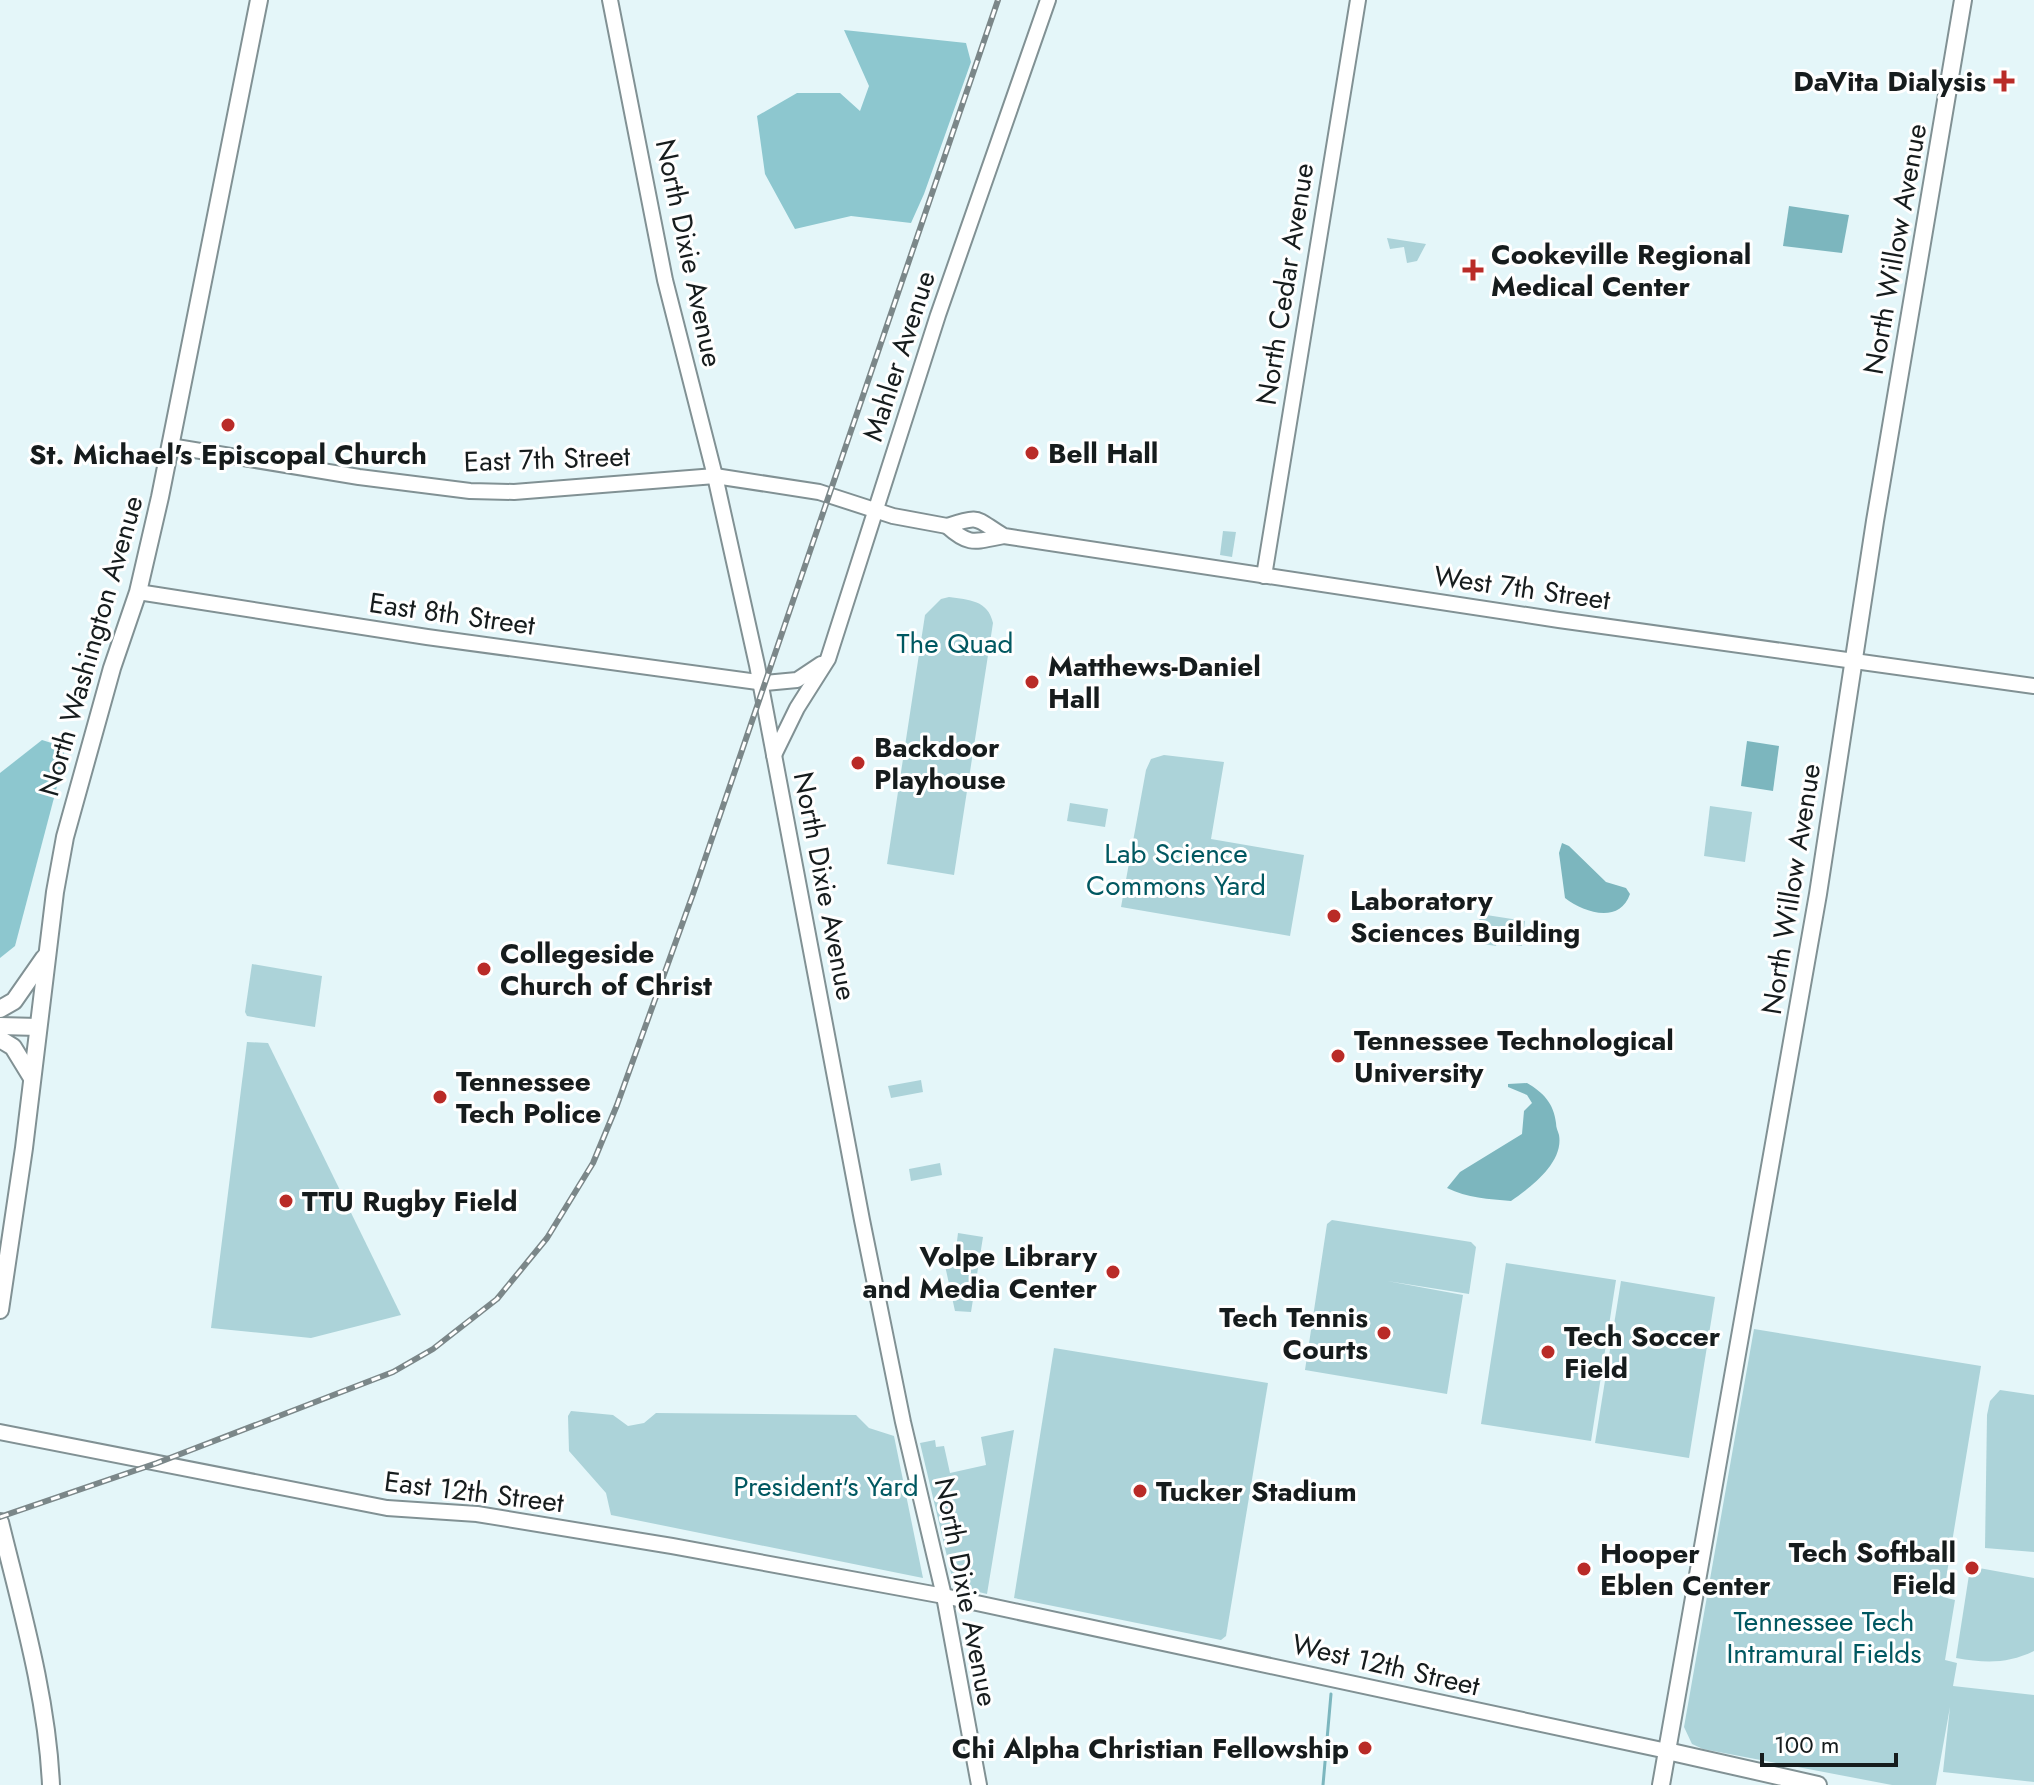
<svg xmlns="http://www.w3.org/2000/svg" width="2034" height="1785" viewBox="0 0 2034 1785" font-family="Jost,sans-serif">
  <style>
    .green { fill: #acd3d9 }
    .forest { fill: #8dc7cf }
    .water { fill: #7cb6be }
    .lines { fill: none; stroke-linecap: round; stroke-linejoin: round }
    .stream { stroke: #7cb6be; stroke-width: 3 }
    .minor-casing { stroke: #819194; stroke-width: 18 }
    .major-casing { stroke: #819194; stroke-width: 20 }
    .minor { stroke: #fff; stroke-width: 14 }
    .major { stroke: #fff; stroke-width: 16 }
    .rail-casing { stroke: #7b8789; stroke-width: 6 }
    .rail { stroke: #fff; stroke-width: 3; stroke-dasharray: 9; stroke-linecap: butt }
    .poi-dot { fill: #b92b27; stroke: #fff; stroke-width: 3 }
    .labels { text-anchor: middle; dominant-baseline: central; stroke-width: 6; stroke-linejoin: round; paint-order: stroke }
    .poi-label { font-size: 28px; font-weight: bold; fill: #161c1d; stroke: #fff; text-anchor: start }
    .street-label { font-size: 28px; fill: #161c1d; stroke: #fff }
    .park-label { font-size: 28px; fill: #005861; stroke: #fff }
  </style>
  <rect width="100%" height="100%" fill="#e4f6f9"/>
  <g class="green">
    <path d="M1387,238l39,6 -9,17 -10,2 -3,-16 -14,2z"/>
    <path d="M1223,531l13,1 -4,25 -12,-2z"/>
    <path d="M949,597c20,3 39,3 44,26l-39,252 -67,-11 38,-249 16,-16z"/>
    <path d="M1164,755l60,7 -13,77 93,16 -14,81 -169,-29 25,-137 5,-11z"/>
    <path d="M1070,803l38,6 -3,18 -38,-6z"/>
    <path d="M1710,806l42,6 -7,50 -41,-6z"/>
    <path d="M1480,914l45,7 -3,25 -25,-4 -1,4 -20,-3z"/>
    <path d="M252,964l70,12 -7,51 -68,-11 -2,-4z"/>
    <path d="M247,1042l21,1 133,272 -90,23 -100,-10z"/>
    <path d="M921,1080l2,12 -32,6 -3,-12z"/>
    <path d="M940,1163l2,12 -31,6 -2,-12z"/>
    <path d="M1332,1220l139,22 5,5 -7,47 -82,-13 76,14 -16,99 -142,-24 22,-146z"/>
    <path d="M958,1233l25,4 -12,75 -16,-1 -11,-50 11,-4z"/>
    <path d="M1506,1263l110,17 -25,161 -110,-17z"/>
    <path d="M1621,1281l94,16 -26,161 -94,-15z"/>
    <path d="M1754,1329l227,37 -38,231 12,3 -10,60 12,3 -4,23 81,9v87l-91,-10 7,-65 -14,78h-44l-189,-36 -11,-5 -8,-17z"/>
    <path d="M1054,1348l214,35 -42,253 -5,4 -207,-42z"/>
    <path d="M2000,1390l34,5v157l-49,-4 2,-133 3,-14z"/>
    <path d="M571,1411l42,4 15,11 16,-3 12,-10 200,2 13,13 25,8 29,142 -312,-63 -5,-22 -37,-42 -1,-35z"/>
    <path d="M1014,1430l-27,164 -33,-8 -34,-143 15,-3 1,7 8,-1 6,27 36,-8 -5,-28z"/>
    <path d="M1979,1568l55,10v73c-27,13 -49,12 -78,7l13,-83z"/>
  </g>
  <g class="forest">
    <path d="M844,30l122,13 5,19 -47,132 -13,29 -60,-7 -56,13 -30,-55 -8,-58 40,-23h43l20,18 9,-25z"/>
    <path d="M42,740l19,6 4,10 -50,190 -15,12v-185z"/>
  </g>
  <g class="water">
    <path d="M1789,206l60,9 -7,38 -59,-7z"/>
    <path d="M1747,741l32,5 -6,45 -32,-5z"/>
    <path d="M1562,843l7,3 37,36 20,6 4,6c-10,30 -46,19 -65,4l-6,-45z"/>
    <path d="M1527,1083c16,9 27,21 29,40 0,5 2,8 3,12 5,28 -29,53 -48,66 -22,-2 -44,-3 -64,-13l13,-16 62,-38 2,-23 8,-8 -5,-8 -19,-8v-3z"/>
  </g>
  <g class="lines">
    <path class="stream" d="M1323,1785l8,-91"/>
    <defs>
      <g id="minor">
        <path d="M610,0l55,280 50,196 42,189 105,555 41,202 41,174 35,189"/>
        <path d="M170,446l189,31 111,14 44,1 201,-16 104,16 74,24 54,10"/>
        <path d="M1004,536c-29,-17 -22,-22 -57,-10 23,21 29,15 57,10l555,84 475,66"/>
        <path d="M1264,576l94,-576"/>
        <path d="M138,592l289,45 338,46 32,-3 24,-16"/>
        <path d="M774,755l23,-47 31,-49 110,-344 110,-315"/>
        <path d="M0,1432l387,76 90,6 195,32 272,50 723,155"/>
      </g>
      <g id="major">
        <path d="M0,1009l14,-8 30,-43"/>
        <path d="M0,1026l38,1"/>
        <path d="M0,1039l13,8 19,31"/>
        <path d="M0,1310l24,-162 31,-256 10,-55 47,-169 26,-76 22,-95 99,-497"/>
        <path d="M0,1522c21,86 47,174 51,263"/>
        <path d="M1667,1751l151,34"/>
        <path d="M1661,1785l157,-891 57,-373 88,-521"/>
      </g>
    </defs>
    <use href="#minor" class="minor-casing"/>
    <use href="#major" class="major-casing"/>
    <use href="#minor" class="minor"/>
    <use href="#major" class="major"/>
    <defs>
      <path id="rail" d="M0,1517l157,-54 236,-91 40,-23 64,-50 50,-61 46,-75 24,-58 76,-211 305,-894"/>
    </defs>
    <use href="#rail" class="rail-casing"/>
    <use href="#rail" class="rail"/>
  </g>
  <g class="poi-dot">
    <path d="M2000 69h8v8h8v8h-8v8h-8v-8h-8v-8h8z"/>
    <path d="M1469 258h8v8h8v8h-8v8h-8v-8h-8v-8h8z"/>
    <circle cx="228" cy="425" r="8"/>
    <circle cx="1032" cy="453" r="8"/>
    <circle cx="1032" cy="682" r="8"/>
    <circle cx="858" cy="763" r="8"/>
    <circle cx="1334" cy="916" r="8"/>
    <circle cx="484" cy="969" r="8"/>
    <circle cx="1338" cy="1056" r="8"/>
    <circle cx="440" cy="1097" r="8"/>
    <circle cx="286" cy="1201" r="8"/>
    <circle cx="1113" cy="1272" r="8"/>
    <circle cx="1384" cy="1333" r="8"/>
    <circle cx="1548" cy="1352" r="8"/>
    <circle cx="1140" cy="1491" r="8"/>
    <circle cx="1972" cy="1568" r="8"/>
    <circle cx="1584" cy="1569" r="8"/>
    <circle cx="1365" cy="1748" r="8"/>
  </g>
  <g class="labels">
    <g class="poi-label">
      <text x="1986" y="81" text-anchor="end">DaVita Dialysis</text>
      <text x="1491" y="254">Cookeville Regional<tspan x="1491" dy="32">Medical Center</tspan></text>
      <text x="1048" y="453">Bell Hall</text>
      <text x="228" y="454" text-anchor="middle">St. Michael's Episcopal Church</text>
      <text x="1048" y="666">Matthews-Daniel<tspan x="1048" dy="32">Hall</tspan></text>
      <text x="874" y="747">Backdoor<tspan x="874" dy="32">Playhouse</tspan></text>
      <text x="1350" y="900">Laboratory<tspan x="1350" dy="32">Sciences Building</tspan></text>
      <text x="500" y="953">Collegeside<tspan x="500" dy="32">Church of Christ</tspan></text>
      <text x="1354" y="1040">Tennessee Technological<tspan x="1354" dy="32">University</tspan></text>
      <text x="456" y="1081">Tennessee<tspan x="456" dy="32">Tech Police</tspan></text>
      <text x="302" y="1201">TTU Rugby Field</text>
      <text x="1097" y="1256" text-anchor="end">Volpe Library<tspan x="1097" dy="32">and Media Center</tspan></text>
      <text x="1368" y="1317" text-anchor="end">Tech Tennis<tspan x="1368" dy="32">Courts</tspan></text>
      <text x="1564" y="1336">Tech Soccer<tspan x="1564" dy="32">Field</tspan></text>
      <text x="1156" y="1491">Tucker Stadium</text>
      <text x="1956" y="1552" text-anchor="end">Tech Softball<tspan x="1956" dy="32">Field</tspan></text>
      <text x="1600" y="1553">Hooper<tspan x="1600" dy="32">Eblen Center</tspan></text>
      <text x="1349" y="1748" text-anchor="end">Chi Alpha Christian Fellowship</text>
    </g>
    <g class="street-label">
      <text transform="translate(1895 249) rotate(-80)">North Willow Avenue</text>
      <text transform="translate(689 253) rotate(78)">North Dixie Avenue</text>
      <text transform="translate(1285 284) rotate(-81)">North Cedar Avenue</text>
      <text transform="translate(899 356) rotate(-72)">Mahler Avenue</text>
      <text transform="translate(547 459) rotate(-2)">East 7th Street</text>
      <text transform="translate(1522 588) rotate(8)">West 7th Street</text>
      <text transform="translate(452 614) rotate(8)">East 8th Street</text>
      <text transform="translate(91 646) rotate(-74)">North Washington Avenue</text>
      <text transform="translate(825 886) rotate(79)">North Dixie Avenue</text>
      <text transform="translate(1791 889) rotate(-81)">North Willow Avenue</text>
      <text transform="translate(474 1492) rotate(7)">East 12th Street</text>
      <text transform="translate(966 1592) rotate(79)">North Dixie Avenue</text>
      <text transform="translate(1386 1665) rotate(13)">West 12th Street</text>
    </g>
    <g class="park-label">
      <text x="955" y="643">The Quad</text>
      <text x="1176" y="853">Lab Science<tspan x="1176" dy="32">Commons Yard</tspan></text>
      <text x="826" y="1486">President's Yard</text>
      <text x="1824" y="1621">Tennessee Tech<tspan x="1824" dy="32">Intramural Fields</tspan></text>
    </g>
  </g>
  <path d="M1762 1753v12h134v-12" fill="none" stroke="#161c1d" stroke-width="4"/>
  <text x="1774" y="1753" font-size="24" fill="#161c1d" stroke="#ffffff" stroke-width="6" paint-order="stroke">100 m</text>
</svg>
